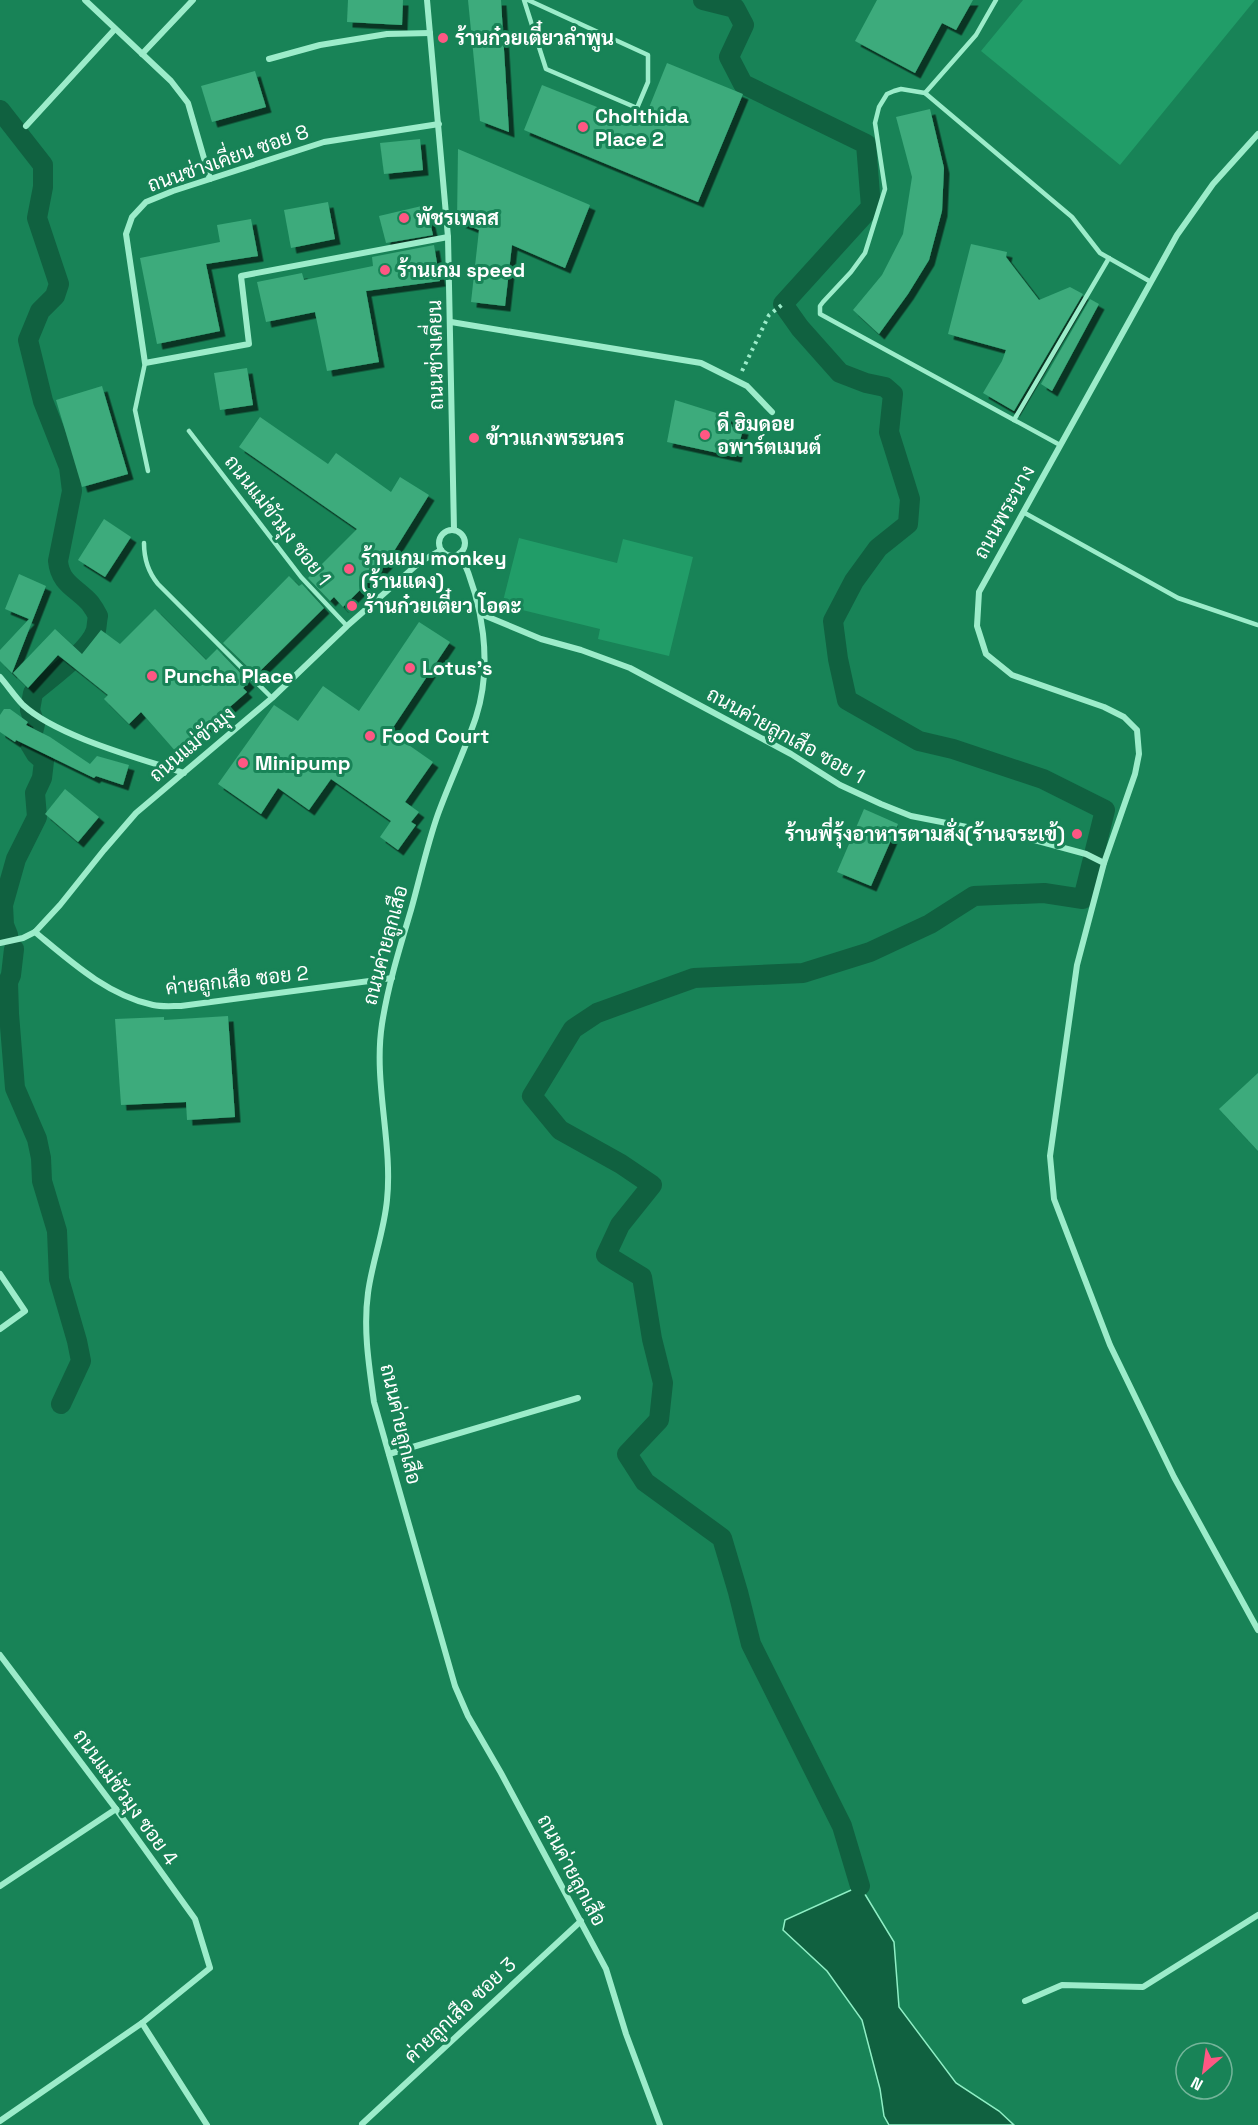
<svg xmlns="http://www.w3.org/2000/svg" width="1258" height="2125" viewBox="0 0 1258 2125" font-family="'Space Grotesk',Sarabun,sans-serif">
  <style>
    .green { fill: #219d68 }
    .water { fill: #106140; stroke: #8fefc5; stroke-width: 1.5 }
    .lines { fill: none; stroke-linecap: round; stroke-linejoin: round }
    .canal { stroke: #106140; stroke-width: 20 }
    .building { fill: #3dab7c; filter: url(#shadow) }
    .path { stroke: #9cecca; stroke-width: 4; stroke-dasharray: 3 4.5; stroke-linecap: butt }
    .lane { stroke: #9cecca; stroke-width: 4.5 }
    .street { stroke: #9cecca; stroke-width: 6 }
    .poi-dot { fill: #ff5783; stroke: #188357; stroke-width: 2 }
    .labels { text-anchor: middle; dominant-baseline: central; stroke-width: 6; stroke-linejoin: round; paint-order: stroke }
    .poi-label { font-size: 20px; font-weight: bold; fill: #fff; stroke: #188357; text-anchor: start }
    .street-label { font-size: 20px; fill: #fff; stroke: #188357 }
  </style>
  <defs>
    <filter id="shadow"><feDropShadow dx="5.5" dy="5.5" stdDeviation="0" flood-color="#0009"/></filter>
  </defs>
  <rect width="100%" height="100%" fill="#188357"/>
  <g class="green">
    <path d="M1023,0h232l-135,165 -139,-114z"/>
    <path d="M519,538l98,25 6,-24 70,18 -24,99 -71,-17 2,-10 -98,-24z"/>
  </g>
  <path class="water" d="M860,1886l34,56 5,65 57,76 43,28 15,14h-125l-5,-9 -4,-27 -18,-69 -35,-49 -44,-41 2,-10z"/>
  <g class="lines">
    <g class="canal">
      <path d="M703,0l32,8 9,17 -15,32 14,27 123,60 5,63 -88,97 17,24 40,45 26,10 19,4 8,7 -4,38 21,67 -2,25 -30,24 -24,33 -21,40 5,38 9,41 72,41 34,8 90,30 62,31 -22,89 -39,-6 -70,3 -44,28 -60,28 -67,21 -109,5 -97,35 -24,16 -41,67 28,34 61,34 31,21 -32,40 -14,30 36,22 10,62 11,44 -4,37 -32,34 18,28 77,56 16,54 13,52 91,182 18,60"/>
      <path d="M0,110l43,55v22l-6,31 22,66 -4,12 -15,15 -12,29 15,61 26,66 3,24 -14,70c2,23 19,27 32,42 3,4 6,9 8,13 -1,4 -1,9 -2,14 -6,20 -47,49 -63,63l-3,17 5,14 -5,20 6,10 8,7 -2,17 -7,15 2,24 -21,42 -13,46 1,20 4,10"/>
      <path d="M14,949l-3,26 -3,7 1,32 6,74 22,51 4,19 1,23 15,50 2,48 18,62 4,20 -20,43"/>
    </g>
  </g>
  <g class="building">
    <path d="M348,0h55l-1,25 -55,-3z"/>
    <path d="M468,0h33l8,132 -29,-11z"/>
    <path d="M877,0h96l-17,30 -14,-7 -27,50 -60,-32z"/>
    <path d="M667,63l76,31 -45,108 -174,-72 18,-45 100,40z"/>
    <path d="M255,71l11,36 -54,15 -11,-36z"/>
    <path d="M930,109l14,59 -2,43 -13,49 -21,34 -29,40 -26,-24 29,-35 21,-41 9,-57 -16,-60z"/>
    <path d="M420,139l3,31 -39,4 -4,-31z"/>
    <path d="M458,149l132,56 -25,63 -53,-23 -7,61 -34,-4 8,-72 -22,-9z"/>
    <path d="M328,202l7,37 -44,9 -7,-38z"/>
    <path d="M426,205l7,30 -47,8 -7,-27z"/>
    <path d="M251,219l7,37 -52,8 14,67 -63,13 -17,-86 80,-16 -3,-17z"/>
    <path d="M971,244l36,8 -1,5 33,43 31,-13 13,7 -69,117 -31,-18 19,-32 4,-11 -58,-16z"/>
    <path d="M434,245l6,36 -74,10 13,71 -52,9 -12,-59 -49,10 -9,-40 45,-9 2,7 69,-14 -1,-9z"/>
    <path d="M1090,299l9,5 -47,87 -11,-7z"/>
    <path d="M247,368l6,37 -33,5 -6,-37z"/>
    <path d="M102,386l26,88 -46,13 -26,-87z"/>
    <path d="M675,400l54,17 3,10 11,2 -7,28 -69,-15z"/>
    <path d="M260,417l68,47 8,-11 55,39 9,-15 29,18 -43,69 -43,43 -9,-10 -4,4 -22,-23 49,-49 -118,-82z"/>
    <path d="M104,519l27,18 -26,40 -27,-17z"/>
    <path d="M19,574l27,12 -34,87 -12,-12v-11l29,-31 -24,-10z"/>
    <path d="M289,576l10,10 3,-2 22,24 -68,67 -33,-32z"/>
    <path d="M155,609l51,51 11,-11 32,33 -6,6 4,4 -70,61 -36,-41 -12,12 -25,-25 4,-4 -50,-40 -30,33 -15,-15 42,-44 27,25 19,-24 19,14z"/>
    <path d="M419,622l31,20 -60,90 43,30 -28,40 14,10 -8,10 5,3 -18,25 -18,-13 11,-16 -60,-42 -22,31 -31,-22 -17,26 -43,-30 56,-79 24,16 25,-35 36,25z"/>
    <path d="M4,709h6l18,13 -2,3 24,12 40,27 7,-8 32,9 -6,20 -27,-9 -2,2 -78,-38 -1,2 -15,-10v-17z"/>
    <path d="M65,789l34,28 -21,25 -33,-28z"/>
    <path d="M864,809l34,15 -27,62 -34,-14z"/>
    <path d="M228,1016l7,101 -48,3 -1,-18 -65,3 -6,-86 49,-2v3z"/>
    <path d="M1258,1073v78l-39,-42z"/>
  </g>
  <g class="lines">
    <path class="path" d="M742,371l27,-56 14,-11"/>
    <g class="lane">
      <path d="M524,0l22,69 91,39 11,-26v-27l-120,-55"/>
      <path d="M925,93l51,-58 20,-35"/>
      <path d="M145,363l-10,47 13,61"/>
      <path d="M1014,420l95,-162"/>
      <path d="M189,431l112,146 46,49"/>
      <path d="M1060,445l-240,-131v-8l3,-4 28,-30 14,-19 20,-64 -10,-66 4,-16 8,-13 7,-3 7,-2 24,4 147,124 28,36 51,29"/>
      <path d="M1023,512l155,86 80,27"/>
      <path d="M144,543c0,15 4,29 14,41l114,114"/>
    </g>
    <g class="street">
      <path d="M85,0l86,81 17,22 22,76"/>
      <path d="M427,0l21,237 6,293"/>
      <path d="M142,54l51,-54"/>
      <path d="M269,59l51,-14 67,-11 43,-1"/>
      <path d="M439,124l-115,18 -151,49 -27,11 -14,15 -6,17 19,129 104,-19 -8,-68 207,-39"/>
      <path d="M26,126l89,-97"/>
      <path d="M1258,134l-45,50 -36,51 -198,357 -2,34 9,28 26,21 92,32 20,10 13,13 2,24 -4,20 -31,89 -27,102 -27,191 4,43 56,146 64,132 84,153"/>
      <path d="M451,322l250,41 46,23 25,26"/>
      <circle cx="452" cy="543" r="13"/>
      <path d="M460,553c23,50 33,111 16,164 -11,33 -26,64 -38,97 -11,31 -18,64 -27,96 -11,37 -23,75 -29,114 -9,58 11,119 5,176 -3,32 -15,62 -19,93 -5,36 1,73 6,109l81,284 13,30 33,57 105,196 20,65 34,91"/>
      <path d="M481,614l60,25 40,11 49,18 161,86 49,31 41,19 30,12 127,25 48,13 18,9"/>
      <path d="M0,677c8,9 15,20 23,28 35,32 116,53 161,68"/>
      <path d="M35,932c35,29 72,63 118,73 9,2 19,1 28,1l211,-28"/>
      <path d="M0,943l23,-5 12,-6 25,-27 44,-55 32,-37 136,-115 75,-72 73,-64 21,-12"/>
      <path d="M0,1274l25,37 -25,18"/>
      <path d="M389,1454l189,-56"/>
      <path d="M0,1655l116,154 79,110 15,49 -68,55 -142,98"/>
      <path d="M0,1886l116,-77"/>
      <path d="M1025,2001l37,-16 81,2 115,-72"/>
      <path d="M142,2023l65,102"/>
      <path d="M362,2124l219,-203"/>
    </g>
  </g>
  <g class="poi-dot">
    <circle cx="443" cy="38" r="6"/>
    <circle cx="583" cy="127" r="6"/>
    <circle cx="404" cy="218" r="6"/>
    <circle cx="385" cy="270" r="6"/>
    <circle cx="705" cy="435" r="6"/>
    <circle cx="474" cy="438" r="6"/>
    <circle cx="349" cy="569" r="6"/>
    <circle cx="352" cy="606" r="6"/>
    <circle cx="410" cy="668" r="6"/>
    <circle cx="152" cy="676" r="6"/>
    <circle cx="370" cy="736" r="6"/>
    <circle cx="243" cy="763" r="6"/>
    <circle cx="1077" cy="834" r="6"/>
  </g>
  <g class="labels">
    <g class="poi-label">
      <text x="455" y="38">ร้านก๋วยเตี๋ยวลำพูน</text>
      <text x="595" y="116">Cholthida<tspan x="595" dy="23">Place 2</tspan></text>
      <text x="416" y="218">พัชรเพลส</text>
      <text x="397" y="270">ร้านเกม speed</text>
      <text x="717" y="424">ดี ฮิมดอย<tspan x="717" dy="23">อพาร์ตเมนต์</tspan></text>
      <text x="486" y="438">ข้าวแกงพระนคร</text>
      <text x="361" y="558">ร้านเกม monkey<tspan x="361" dy="23">(ร้านแดง)</tspan></text>
      <text x="364" y="606">ร้านก๋วยเตี๋ยว โอดะ</text>
      <text x="422" y="668">Lotus's</text>
      <text x="164" y="676">Puncha Place</text>
      <text x="382" y="736">Food Court</text>
      <text x="255" y="763">Minipump</text>
      <text x="1065" y="834" text-anchor="end">ร้านพี่รุ้งอาหารตามสั่ง(ร้านจระเข้)</text>
    </g>
    <g class="street-label">
      <text transform="translate(228 158) rotate(-19)">ถนนช่างเคี่ยน ซอย 8</text>
      <text transform="translate(435 355) rotate(-91)">ถนนช่างเคี่ยน</text>
      <text transform="translate(1004 512) rotate(-61)">ถนนพระนาง</text>
      <text transform="translate(278 520) rotate(52)">ถนนแม่ขัวมุง ซอย 1</text>
      <text transform="translate(786 735) rotate(29)">ถนนค่ายลูกเสือ ซอย 1</text>
      <text transform="translate(192 744) rotate(-40)">ถนนแม่ขัวมุง</text>
      <text transform="translate(385 945) rotate(-75)">ถนนค่ายลูกเสือ</text>
      <text transform="translate(237 980) rotate(-6)">ค่ายลูกเสือ ซอย 2</text>
      <text transform="translate(401 1424) rotate(77)">ถนนค่ายลูกเสือ</text>
      <text transform="translate(126 1797) rotate(54)">ถนนแม่ขัวมุง ซอย 4</text>
      <text transform="translate(572 1870) rotate(62)">ถนนค่ายลูกเสือ</text>
      <text transform="translate(460 2010) rotate(-43)">ค่ายลูกเสือ ซอย 3</text>
    </g>
  </g>
  <g transform="translate(1204 2071) rotate(209)"><circle r="28" fill="#188357" stroke="#74b59a" stroke-width="1.5"/>
  <path d="M0-4.5L10 22L0 15L-10 22Z" fill="#ff5783"/>
  <text y="-9" font-size="16" font-weight="bold" text-anchor="middle" fill="#ffffff">N</text>
  </g>
</svg>
